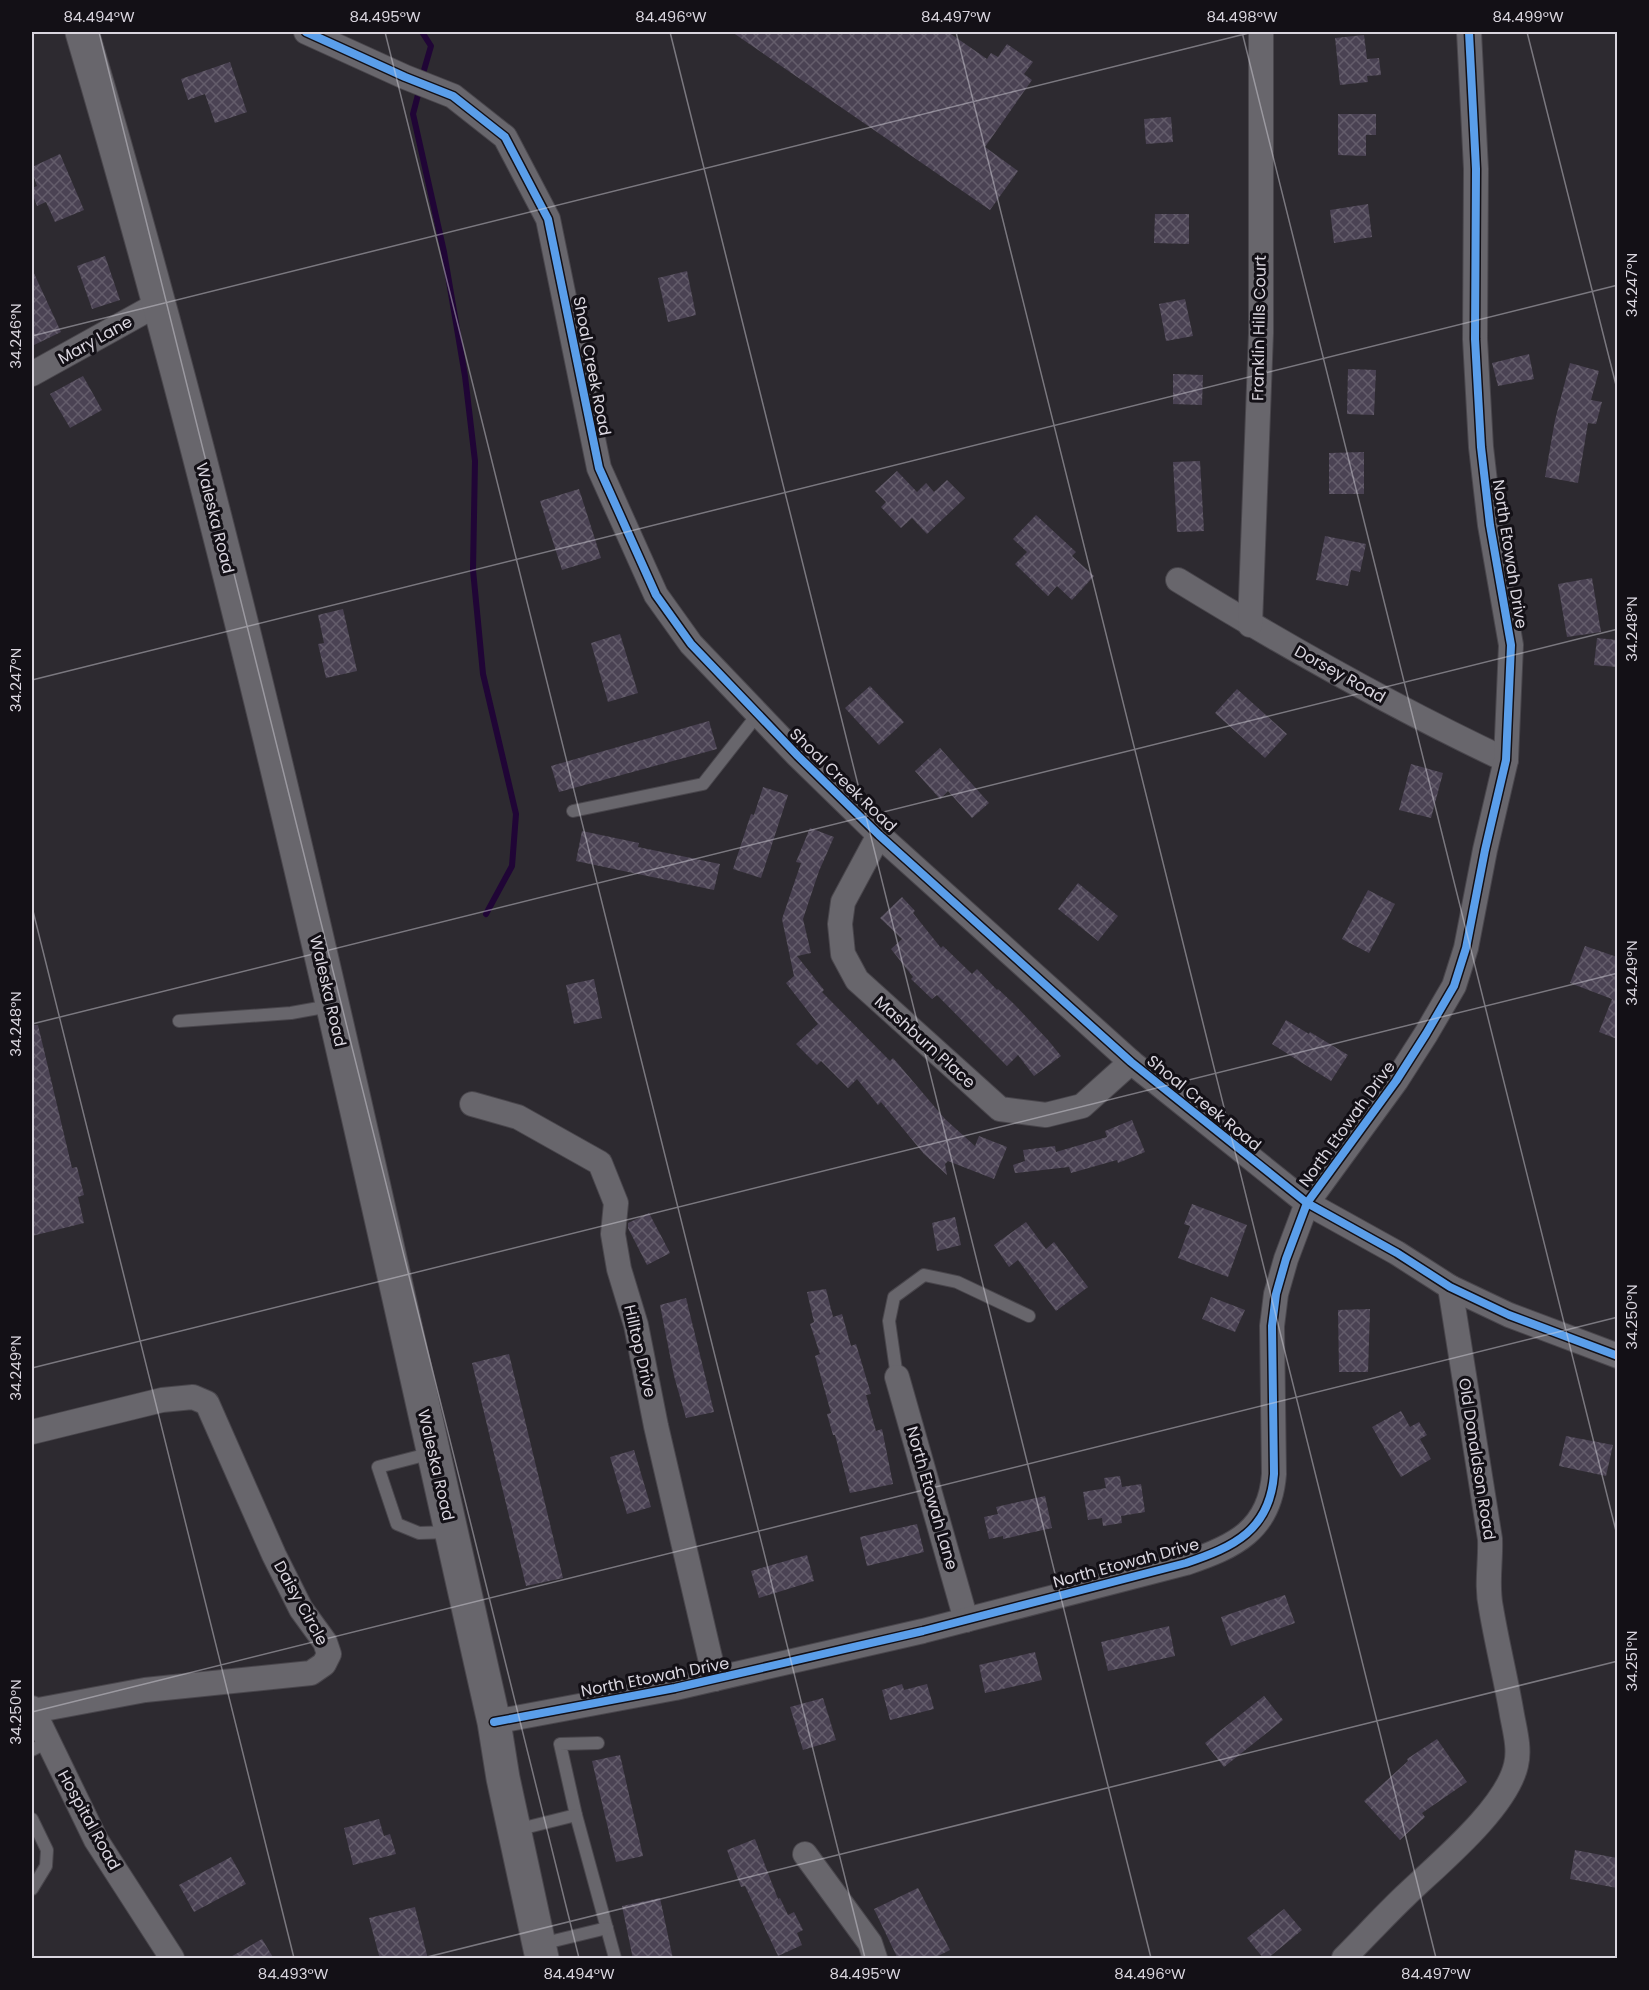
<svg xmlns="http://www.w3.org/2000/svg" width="1649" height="1990" viewBox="0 0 1649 1990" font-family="Poppins,sans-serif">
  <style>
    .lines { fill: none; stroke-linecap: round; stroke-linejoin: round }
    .stream { stroke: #200536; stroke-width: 6 }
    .building { fill: url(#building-cross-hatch) }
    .service-casing { stroke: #49464c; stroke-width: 14 }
    .minor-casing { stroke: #49464c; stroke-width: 26 }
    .secondary-casing { stroke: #49464c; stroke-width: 35 }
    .service { stroke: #68666c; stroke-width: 12 }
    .minor { stroke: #68666c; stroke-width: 24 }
    .secondary { stroke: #68666c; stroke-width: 33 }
    .cycleway-casing { stroke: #131016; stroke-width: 11 }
    .cycleway { stroke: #5a9eea; stroke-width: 8 }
    .ticks { fill: none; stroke: #dad6df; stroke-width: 1.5; stroke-opacity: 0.45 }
    .labels { text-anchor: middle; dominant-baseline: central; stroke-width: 6; stroke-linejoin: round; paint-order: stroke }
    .street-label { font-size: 16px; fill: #dad6df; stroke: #131016 }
    .neatline { fill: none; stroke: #dad6df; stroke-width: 2 }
    .ticks-label { font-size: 15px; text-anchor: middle; fill: #dad6df }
  </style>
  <defs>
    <pattern id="building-cross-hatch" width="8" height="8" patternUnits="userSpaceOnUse" patternTransform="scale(1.5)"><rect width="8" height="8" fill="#4a4253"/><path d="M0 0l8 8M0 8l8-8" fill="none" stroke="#645d6b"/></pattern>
  </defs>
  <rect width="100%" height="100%" fill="#2d2a30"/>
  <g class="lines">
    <g class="stream">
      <path d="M422,32l9,14 -9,31"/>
      <path d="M420,87l-7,27 31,138 21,124 10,85 -2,109 10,104 33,140 -4,52 -26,48"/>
    </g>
  </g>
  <g class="building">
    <path d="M732,32h216l39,27 4,-6 7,4 9,-13 26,18 -9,12 8,6 -47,67 33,24 -28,39z"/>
    <path d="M1364,35l3,24 12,-1 2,17 -14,1 1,6 -28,3 -5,-47z"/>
    <path d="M230,62l17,50 -32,11 -10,-29 -17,6 -7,-21z"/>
    <path d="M1338,114h38v21h-10v21l-28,-1z"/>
    <path d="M1171,117l2,25 -27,2 -2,-25z"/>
    <path d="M60,154l24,56 -29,12 -9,-20 -9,4 -5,-13v-5l5,-2 -5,-14v-5z"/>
    <path d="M1368,204l4,33 -38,6 -4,-33z"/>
    <path d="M1155,214h34v30l-35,-1z"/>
    <path d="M105,256l15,44 -28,9 -15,-43z"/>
    <path d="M32,269l29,63 -29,14z"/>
    <path d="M687,271l9,44 -28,7 -10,-44z"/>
    <path d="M1185,299l8,37 -27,5 -7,-37z"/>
    <path d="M1529,354l5,25 -36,7 -6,-23z"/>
    <path d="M1570,363l29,8 -8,29 11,2 -6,22 -8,-1 -10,60 -33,-6 10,-57z"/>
    <path d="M1348,369l28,1 -2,45 -27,-1z"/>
    <path d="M1173,374l30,1 -1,30 -29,-1z"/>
    <path d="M83,376l19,34 -32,18 -20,-34z"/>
    <path d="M1364,452v42h-35v-41z"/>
    <path d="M1200,461l4,70 -27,1 -4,-70z"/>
    <path d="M897,471l20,21 9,-9 8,9 13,-12 18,18 -38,36 -15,-16 -11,10 -20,-21 5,-5 -11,-11z"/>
    <path d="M579,489l22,69 -39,12 -22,-69z"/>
    <path d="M1036,515l40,37 -4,4 22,20 -22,24 -15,-14 -9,10 -33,-32 12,-12 -14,-13z"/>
    <path d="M1325,536l41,8 -6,28 -9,-2 -3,16 -32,-6z"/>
    <path d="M1592,578l9,54 -34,5 -9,-53z"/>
    <path d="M343,609l14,62 -31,7 -8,-34 6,-1 -6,-28z"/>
    <path d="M620,634l18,59 -30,9 -17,-59z"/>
    <path d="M1597,638l20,2v27l-23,-2z"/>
    <path d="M870,686l34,36 -25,23 -34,-37z"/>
    <path d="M1237,689l50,45 -22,24 -50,-45z"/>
    <path d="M709,721l8,28 -158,43 -8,-26z"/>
    <path d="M940,748l49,55 -17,15 -24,-27 -8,8 -25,-28z"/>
    <path d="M1411,764l32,9 -12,45 -32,-8z"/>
    <path d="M763,787l25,8 -27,83 -28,-9 18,-55 3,1z"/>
    <path d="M810,828l24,9 -15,34 -16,48 8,34 -14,3 27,34 -2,2 68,69 3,-3 52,61 30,27 4,-10 28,11 -13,32 -46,-18 -3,3 2,11 -23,-21 -43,-52 -3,3 -21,-26 -9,9 -27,-27 -4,4 -21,-21 22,-20 -32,-41 8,-7 -12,-57 19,-56 -5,-1z"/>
    <path d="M582,831l57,12 -1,4 82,17 -6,26 -138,-29z"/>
    <path d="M1078,883l40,33 -20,25 -40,-32z"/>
    <path d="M1368,890l27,14 -26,49 -27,-14z"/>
    <path d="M902,897l13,14 -2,2 28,35 2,-2 29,28 5,-5 20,21 1,-1 16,15 34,36 13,16 -27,20 -16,-21 -11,11 -70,-71 -5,4 -21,-20 2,-2 -22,-28 11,-10 -22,-21z"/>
    <path d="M1585,946l32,11v82l-18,-7 13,-33 -42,-16z"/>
    <path d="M594,979l8,39 -28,6 -8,-39z"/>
    <path d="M1286,1020l23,14 1,-2 38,23 -17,26 -59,-37z"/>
    <path d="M32,1025h6l34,143 5,-1 7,28 -6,2 6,26 -52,13z"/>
    <path d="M1132,1120l13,32 -27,11 -1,-3 -46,13 -2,-6 -54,6 -2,-8 12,-4 -2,-11 32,-4 1,6 51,-15 -2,-6z"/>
    <path d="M1192,1204l55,21 -19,52 -50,-19 12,-32 -6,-2z"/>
    <path d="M649,1213l21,40 -23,12 -19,-37v-5z"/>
    <path d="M955,1217l6,28 -24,6 -5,-28z"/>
    <path d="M1026,1222l20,27 8,-7 34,45 -32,24 -38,-51 -9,7 -15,-22z"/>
    <path d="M826,1289l7,28 9,-3 9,32 5,-2 15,50 -5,1 10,36 6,-2 11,55 -43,9 -15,-58h-2l-6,-21 4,-1 -16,-57 5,-2 -10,-30 4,-2 -7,-30z"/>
    <path d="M1211,1297l34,13 -10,22 -33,-13z"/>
    <path d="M686,1298l28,114 -28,6 -12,-42 -14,-71z"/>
    <path d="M1370,1309l-2,63h-29l-1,-62z"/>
    <path d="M509,1354l54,224 -37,8 -54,-223z"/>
    <path d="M1401,1411l9,16 9,-5 8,13 -7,4 11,20 -30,18 -29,-50z"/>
    <path d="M1566,1436l47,9 -7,31 -47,-10z"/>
    <path d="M634,1450l17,57 -24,7 -17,-57z"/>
    <path d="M1120,1476l2,11 19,-3 4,28 -24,4 1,7 -19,3 -1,-8 -14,2 -5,-28 23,-4 -2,-10z"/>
    <path d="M1045,1496l7,32 -49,11v-3l-14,3 -5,-22 14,-3 -2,-7z"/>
    <path d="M917,1524l7,28 -57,14 -7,-29z"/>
    <path d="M807,1555l7,26 -55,17 -8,-27z"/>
    <path d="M1285,1595l10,28 -64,23 -10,-29z"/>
    <path d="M1169,1626l6,30 -67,15 -7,-29z"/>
    <path d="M1035,1652l7,28 -57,13 -6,-28z"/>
    <path d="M902,1684l2,6 23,-6 7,25 -44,11 -8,-30z"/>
    <path d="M1264,1696l19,24 -59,47 -19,-24z"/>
    <path d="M823,1698l13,42 -33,10 -13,-43z"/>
    <path d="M1437,1739l30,43 -45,31 3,4 -25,23 -36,-39 44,-40 -1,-2z"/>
    <path d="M620,1755l23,101 -27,6 -24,-101z"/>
    <path d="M379,1819l5,17 6,-2 6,20 -43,11 -9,-37z"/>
    <path d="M755,1839l23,60 2,-1 8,17 6,-3 9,18 -6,3 5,12 -24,11 -33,-70 -4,1 -14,-37z"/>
    <path d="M1575,1850l42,8v30l-47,-9z"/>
    <path d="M231,1857l15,27 -52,28 -15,-27z"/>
    <path d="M918,1888l32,62 -18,9h-34l-24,-50z"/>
    <path d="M660,1898l13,61h-40l-11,-53z"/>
    <path d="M415,1907l13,52h-48l-11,-41z"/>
    <path d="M1284,1909l18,21 -35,29h-3l-17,-21z"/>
    <path d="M262,1939l12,20h-47z"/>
  </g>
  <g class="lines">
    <defs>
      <g id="service">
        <path d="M573,811l130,-27 55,-70"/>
        <path d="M179,1021l112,-8 39,-7"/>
        <path d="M897,1377l-8,-56 5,-24 30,-22 33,7 72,34"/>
        <path d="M432,1453l-54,14 19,57 22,9 31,-1"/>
        <path d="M32,1750l16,-8"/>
        <path d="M576,1815l-16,-71 38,-1"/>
        <path d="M32,1819l15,31 -1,16 -14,23"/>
        <path d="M516,1830l60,-15 39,143"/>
        <path d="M541,1944l66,-16"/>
      </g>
      <g id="minor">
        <path d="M306,32l99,45 48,19 52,41 43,82 51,249 57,127 35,49 107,112 81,79 252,227 176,141 90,50 53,34 59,28 109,41"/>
        <path d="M32,374l126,-70"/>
        <path d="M1178,580c106,65 215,127 328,180"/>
        <path d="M1250,625l11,-292v-301"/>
        <path d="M879,835l-36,67 -3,22 3,30 14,26 143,129 46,6 36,-9 49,-44"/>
        <path d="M472,1104l46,13 82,46 16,40 -3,31 6,35 17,56 20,101 59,253"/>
        <path d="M897,1377l69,243"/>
        <path d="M32,1432l130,-32 31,-3 14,6 67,152 27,54 24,33 4,12 -5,10 -13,9 -166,17 -112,21"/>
        <path d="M32,1708l64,132 76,118"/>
        <path d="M494,1722l181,-34 248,-57 263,-68c48,-16 84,-33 88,-89l-2,-148 4,-32 10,-35 21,-56 89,-122 30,-47 28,-48 12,-38 19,-98 21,-90 5,-115 -21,-120 -9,-78 -6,-108 1,-170 -7,-137"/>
        <path d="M805,1854l65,89 5,15"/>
        <path d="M1344,1958c20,-20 40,-42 61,-62 32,-31 101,-87 111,-131 4,-16 -1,-34 -4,-50 -6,-36 -15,-71 -21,-107 -5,-23 0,-46 -1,-69l-40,-252"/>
      </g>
      <path id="secondary" d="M82,32c165,556 284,1124 412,1690l9,56 39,180"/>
    </defs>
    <use href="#service" class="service-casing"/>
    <use href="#minor" class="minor-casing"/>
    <use href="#secondary" class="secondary-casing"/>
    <use href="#service" class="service"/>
    <use href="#minor" class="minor"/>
    <use href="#secondary" class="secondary"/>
    <defs>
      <g id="cycleway">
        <path d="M306,32l99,45 48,19 52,41 43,82 51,249 57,127 35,49 107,112 81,79 252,227 176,141 90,50 53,34 59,28 109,41"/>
        <path d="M494,1722l181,-34 248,-57 263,-68c48,-16 84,-33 88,-89l-2,-148 4,-32 10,-35 21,-56 89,-122 30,-47 28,-48 12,-38 19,-98 21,-90 5,-115 -21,-120 -9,-78 -6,-108 1,-170 -7,-137"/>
      </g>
    </defs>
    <use href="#cycleway" class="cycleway-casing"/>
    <use href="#cycleway" class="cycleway"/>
  </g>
  <path class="ticks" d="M99,32l480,1926M385,32l480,1926M670,32l481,1926M956,32l480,1926M1242,32l376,1507M1527,32l91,361M32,336l1221,-304M32,680l1586,-395M32,907l262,1051M32,1024l1586,-395M32,1368l1586,-395M32,1712l1586,-395M423,1958l1195,-297"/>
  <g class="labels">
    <g class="street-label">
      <text transform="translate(1259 328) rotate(-89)">Franklin Hills Court</text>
      <text transform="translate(95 340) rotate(-29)">Mary Lane</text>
      <text transform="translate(592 366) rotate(79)">Shoal Creek Road</text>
      <text transform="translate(215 518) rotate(76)">Waleska Road</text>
      <text transform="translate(1510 554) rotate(81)">North Etowah Drive</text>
      <text transform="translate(1340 674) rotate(29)">Dorsey Road</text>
      <text transform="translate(843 780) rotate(44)">Shoal Creek Road</text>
      <text transform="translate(328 991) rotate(77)">Waleska Road</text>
      <text transform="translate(925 1042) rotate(42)">Mashburn Place</text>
      <text transform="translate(1204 1103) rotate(39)">Shoal Creek Road</text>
      <text transform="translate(1347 1124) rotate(-54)">North Etowah Drive</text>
      <text transform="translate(640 1351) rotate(77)">Hilltop Drive</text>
      <text transform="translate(1477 1459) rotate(81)">Old Donaldson Road</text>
      <text transform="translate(436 1465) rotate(77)">Waleska Road</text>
      <text transform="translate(932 1498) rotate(74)">North Etowah Lane</text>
      <text transform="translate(1126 1563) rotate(-15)">North Etowah Drive</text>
      <text transform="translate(301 1603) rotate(61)">Daisy Circle</text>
      <text transform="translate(655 1677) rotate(-11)">North Etowah Drive</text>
      <text transform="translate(89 1820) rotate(61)">Hospital Road</text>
    </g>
  </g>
  <rect width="1649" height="1990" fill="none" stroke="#131016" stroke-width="66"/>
  <rect x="33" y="33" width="1583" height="1924" class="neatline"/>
  <g class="ticks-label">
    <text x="99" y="22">84.494°W</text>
    <text x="385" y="22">84.495°W</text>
    <text x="671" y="22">84.496°W</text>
    <text x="956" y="22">84.497°W</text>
    <text x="1242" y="22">84.498°W</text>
    <text x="1528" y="22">84.499°W</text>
    <text transform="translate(1632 285) rotate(-90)" y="5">34.247°N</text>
    <text transform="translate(16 336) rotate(-90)" y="5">34.246°N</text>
    <text transform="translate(1632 629) rotate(-90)" y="5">34.248°N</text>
    <text transform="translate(16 680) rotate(-90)" y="5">34.247°N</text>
    <text transform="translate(1632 973) rotate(-90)" y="5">34.249°N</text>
    <text transform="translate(16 1024) rotate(-90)" y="5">34.248°N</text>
    <text transform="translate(1632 1317) rotate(-90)" y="5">34.250°N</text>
    <text transform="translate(16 1368) rotate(-90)" y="5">34.249°N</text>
    <text transform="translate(1632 1661) rotate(-90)" y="5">34.251°N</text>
    <text transform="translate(16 1712) rotate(-90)" y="5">34.250°N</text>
    <text x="293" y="1979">84.493°W</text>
    <text x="579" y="1979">84.494°W</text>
    <text x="865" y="1979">84.495°W</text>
    <text x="1150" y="1979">84.496°W</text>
    <text x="1436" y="1979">84.497°W</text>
  </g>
</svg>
